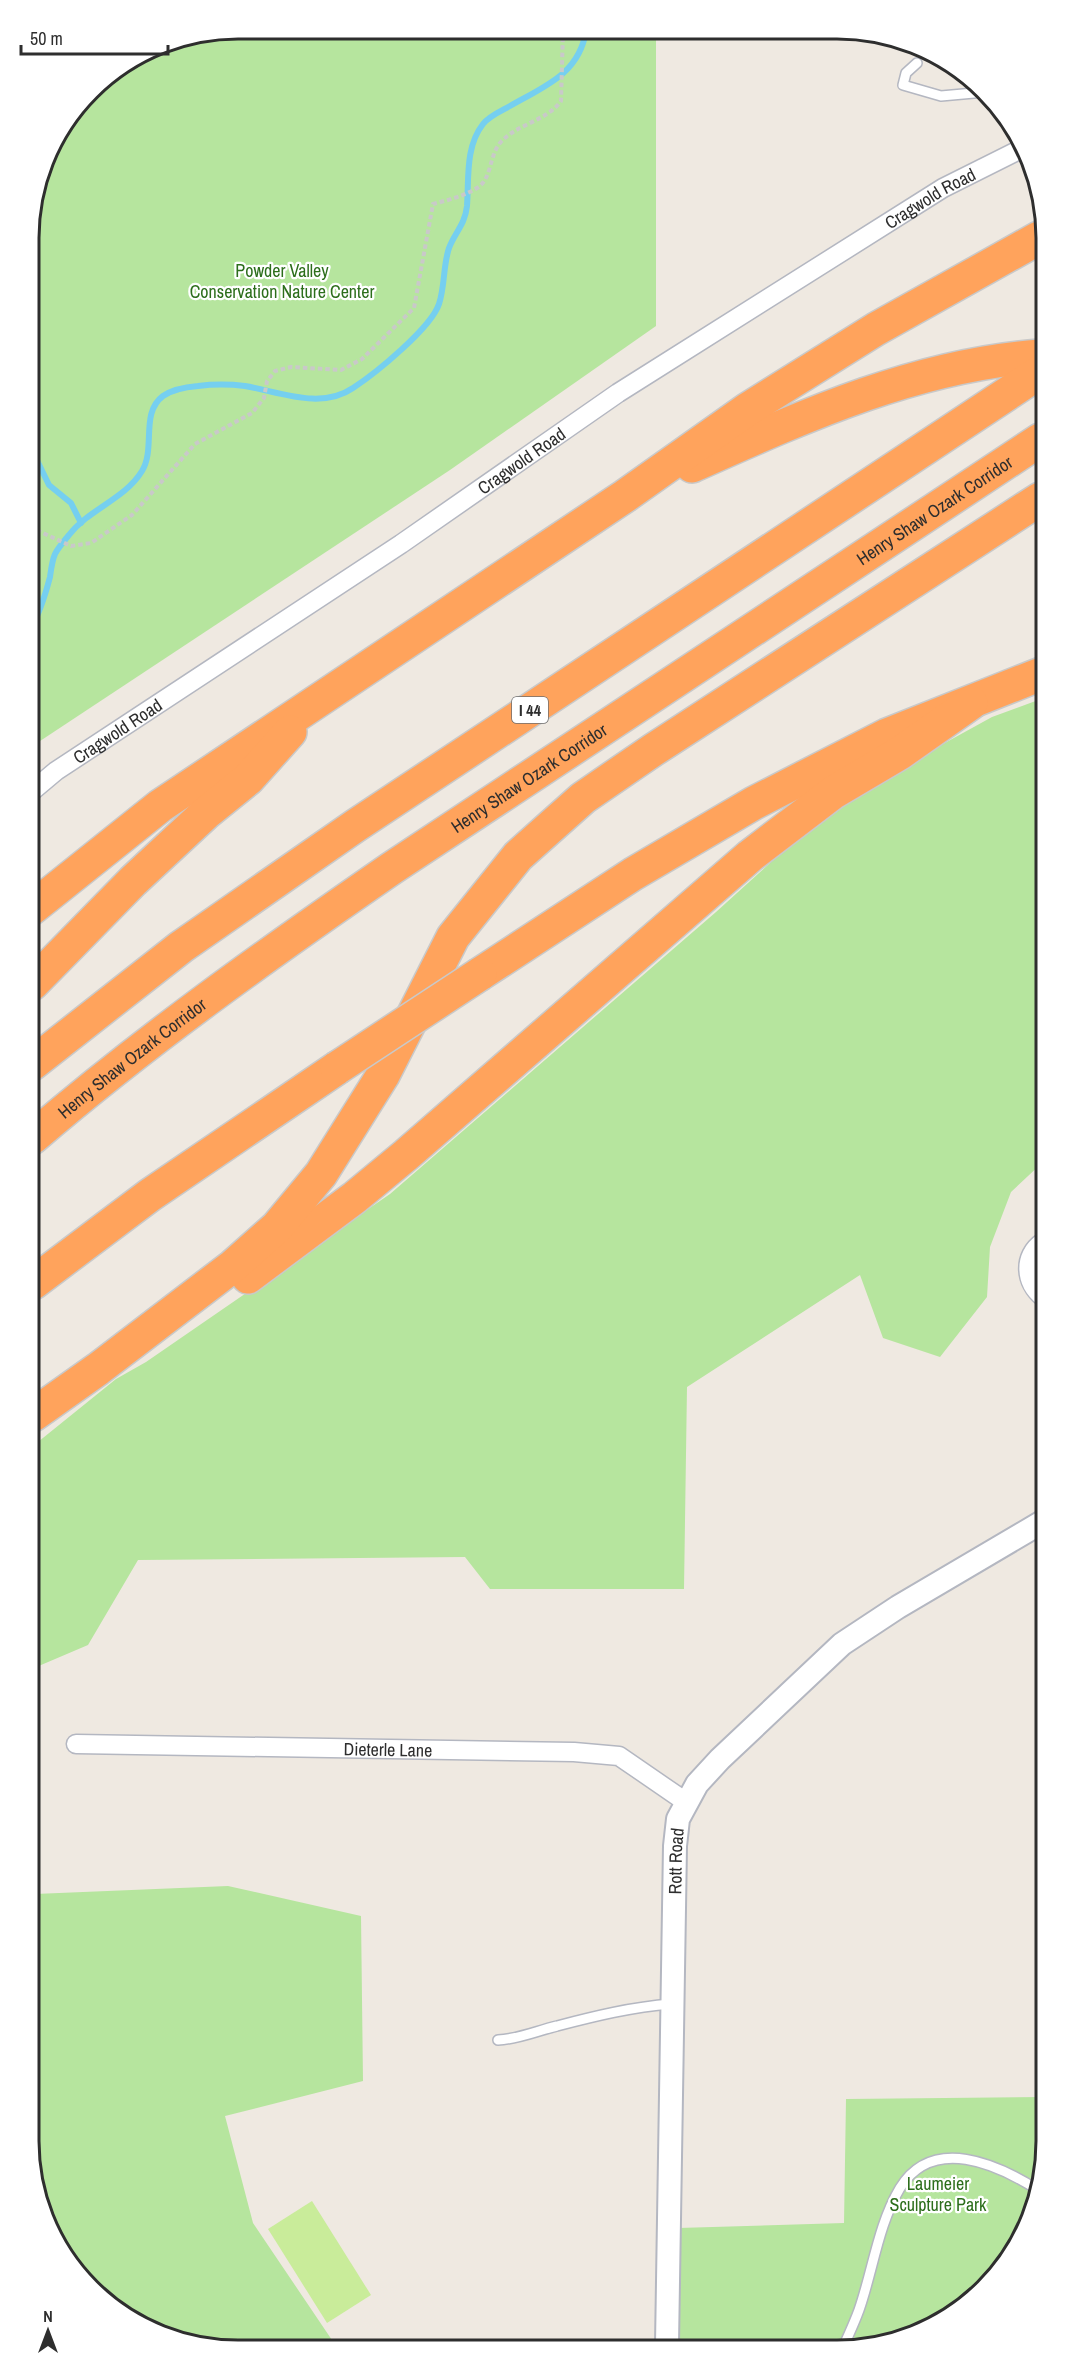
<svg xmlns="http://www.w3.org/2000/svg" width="1075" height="2379" viewBox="0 0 1075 2379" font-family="'Archivo Narrow',sans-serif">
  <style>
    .green { fill: #b6e59e }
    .pitch { fill: #c9ec9a }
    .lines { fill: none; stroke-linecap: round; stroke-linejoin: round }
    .stream { stroke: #75cff0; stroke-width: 6 }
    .service-casing { stroke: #b4b7c1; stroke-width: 12 }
    .minor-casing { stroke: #b4b7c1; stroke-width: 21 }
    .tertiary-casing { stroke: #b4b7c1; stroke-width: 26 }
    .motorway-casing { stroke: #c9c9c9; stroke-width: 36 }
    .path { stroke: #c9c9c9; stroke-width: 4; stroke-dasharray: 4.5 3; stroke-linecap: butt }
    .service { stroke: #fff; stroke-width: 9 }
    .minor { stroke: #fff; stroke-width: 18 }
    .tertiary { stroke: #fff; stroke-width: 22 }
    .motorway { stroke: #ffa35c; stroke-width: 33 }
    .motorway-bridge-casing { stroke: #c9c9c9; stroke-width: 36; stroke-linecap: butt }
    .motorway-bridge { stroke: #ffa35c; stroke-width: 33 }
    .labels { text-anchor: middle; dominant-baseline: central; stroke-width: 4.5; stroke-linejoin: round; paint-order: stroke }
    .shield { fill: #fff; stroke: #6d6d6d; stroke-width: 1.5 }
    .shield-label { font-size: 16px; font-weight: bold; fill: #2e2e2e }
    .street-label { font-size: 18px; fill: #2e2e2e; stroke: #fff }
    .park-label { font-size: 18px; fill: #2c6e1b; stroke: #fff }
    .rim { fill: none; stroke: #2e2e2e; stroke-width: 3 }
  </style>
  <rect width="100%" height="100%" fill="#efe9e1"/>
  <g class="green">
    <path d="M238,29l418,2v295l-206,144 -419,277 -2,-523 21,-78 50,-65 58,-37z"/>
    <path d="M1041,699l2,463 -32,30 -21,55 -3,50 -47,60 -57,-19 -23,-63 -173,112 -3,202h-194l-25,-32 -327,3 -50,85 -54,23 -1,-222 83,-67 30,-17 244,-168 326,-282 95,-86 92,-60 89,-49z"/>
    <path d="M228,1886l133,30 2,165 -138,35 28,107 83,123 -138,1 -98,-49 -36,-41 -28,-62 -1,-301z"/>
    <path d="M1046,2097v58l-15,66 -36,58 -42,36 -62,28 -215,1 2,-116 166,-5 2,-124z"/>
  </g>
  <path class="pitch" d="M312,2201l59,94 -44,28 -59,-94z"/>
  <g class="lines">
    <g class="stream">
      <path d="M30,446l19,39 22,18 10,20"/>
      <path d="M30,630c10,-17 15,-34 20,-53 1,-7 2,-16 5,-23 3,-6 9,-13 14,-19 20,-26 56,-36 73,-64 14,-23 -2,-58 21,-75 10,-7 23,-9 35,-10 16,-2 31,-2 47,0 35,6 76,24 108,2 23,-15 78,-60 86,-84 6,-18 4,-38 10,-56 6,-16 16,-23 18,-42 2,-27 -2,-59 16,-82 6,-8 18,-13 27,-18 35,-20 69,-32 76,-75"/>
    </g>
    <defs>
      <g id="service">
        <path d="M917,63l-11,10 -3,12 38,11 44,-4"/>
        <path d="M498,2040c21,-1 38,-9 59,-14 38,-10 75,-19 114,-22"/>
        <path d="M845,2343c5,-11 10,-22 14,-33 14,-40 19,-85 41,-122 33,-53 97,-24 138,2"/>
      </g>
      <g id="minor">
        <path id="s1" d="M31,792l25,-21 345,-227 217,-151 325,-205 80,-40"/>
        <path d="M1043,1242c-21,14 -18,41 0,55"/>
        <path id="s2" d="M76,1744l498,8 45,4 67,46"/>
      </g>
      <g id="tertiary">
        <path id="s3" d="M667,2344l8,-498 3,-27 19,-35 23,-25 122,-115 56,-37 146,-86"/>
      </g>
      <g id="motorway">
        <path d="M692,466c112,-50 224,-101 348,-110"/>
        <path d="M31,909l129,-103 465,-310 123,-87 128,-80 163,-91"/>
        <path d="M480,974l153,-100 121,-71 133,-68 154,-61"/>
        <path d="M32,984l101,-103 73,-68 42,-34 42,-47"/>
        <path d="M32,1064l149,-117 174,-121 685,-454"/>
        <path id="s4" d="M32,1138c114,-98 237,-185 360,-270l648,-428"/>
        <path d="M248,1277l106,-79 52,-43 344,-299 84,-64 66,-39 71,-50"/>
        <path d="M33,1283l117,-88 187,-127"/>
        <path d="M33,1415l65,-46 135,-103 44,-39 44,-53 62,-99 70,-138 65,-81 65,-58 70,-48 387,-251"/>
      </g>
    </defs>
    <use href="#service" class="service-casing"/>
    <use href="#minor" class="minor-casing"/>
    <use href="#tertiary" class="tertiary-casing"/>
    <use href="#motorway" class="motorway-casing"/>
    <path class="path" d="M30,527l41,19 20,-3 41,-28 63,-71 57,-31 12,-15 3,-17 8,-10 16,-4 50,3 21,-11 52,-51 19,-104c15,-4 31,-8 44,-16 15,-9 12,-32 23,-45 16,-19 47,-22 61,-42l2,-70"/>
    <use href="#service" class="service"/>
    <use href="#minor" class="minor"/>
    <use href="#tertiary" class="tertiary"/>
    <use href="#motorway" class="motorway"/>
    <defs>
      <path id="motorway-bridge" d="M337,1068l143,-94"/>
    </defs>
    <use href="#motorway-bridge" class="motorway-bridge-casing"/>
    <use href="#motorway-bridge" class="motorway-bridge"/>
  </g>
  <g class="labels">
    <rect class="shield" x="512" y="697" width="36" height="26" rx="4.5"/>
    <g class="shield-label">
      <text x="530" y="710">I 44</text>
    </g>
    <g class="street-label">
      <text stroke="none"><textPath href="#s1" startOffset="1078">Cragwold Road</textPath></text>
      <text stroke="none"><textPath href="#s1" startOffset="592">Cragwold Road</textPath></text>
      <text stroke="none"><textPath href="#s4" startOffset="1100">Henry Shaw Ozark Corridor</textPath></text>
      <text stroke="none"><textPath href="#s1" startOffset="106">Cragwold Road</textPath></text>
      <text stroke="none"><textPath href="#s4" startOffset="614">Henry Shaw Ozark Corridor</textPath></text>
      <text stroke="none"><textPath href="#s4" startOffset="128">Henry Shaw Ozark Corridor</textPath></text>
      <text stroke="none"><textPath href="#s2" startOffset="312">Dieterle Lane</textPath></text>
      <text stroke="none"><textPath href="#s3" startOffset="483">Rott Road</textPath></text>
    </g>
    <g class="park-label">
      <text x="282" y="270">Powder Valley<tspan x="282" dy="21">Conservation Nature Center</tspan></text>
      <text x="938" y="2183">Laumeier<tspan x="938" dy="21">Sculpture Park</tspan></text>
    </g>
  </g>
  <path d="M0 0H1075V2379H0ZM238 39H837A199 199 0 0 1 1036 238V2141A199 199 0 0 1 837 2340H238A199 199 0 0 1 39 2141V238A199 199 0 0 1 238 39Z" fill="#fff" fill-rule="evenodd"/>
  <path class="rim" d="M238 39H837A199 199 0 0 1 1036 238V2141A199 199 0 0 1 837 2340H238A199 199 0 0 1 39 2141V238A199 199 0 0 1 238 39Z"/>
  <g transform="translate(48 2331)" stroke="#ffffff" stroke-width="4.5" paint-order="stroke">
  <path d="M0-4.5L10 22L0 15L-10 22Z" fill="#2e2e2e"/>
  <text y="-9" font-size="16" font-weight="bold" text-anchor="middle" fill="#2e2e2e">N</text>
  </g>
  <path d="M21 45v9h147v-9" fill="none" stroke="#2e2e2e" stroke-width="3"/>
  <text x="30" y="45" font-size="18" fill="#2e2e2e" stroke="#ffffff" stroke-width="4.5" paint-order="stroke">50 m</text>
</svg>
